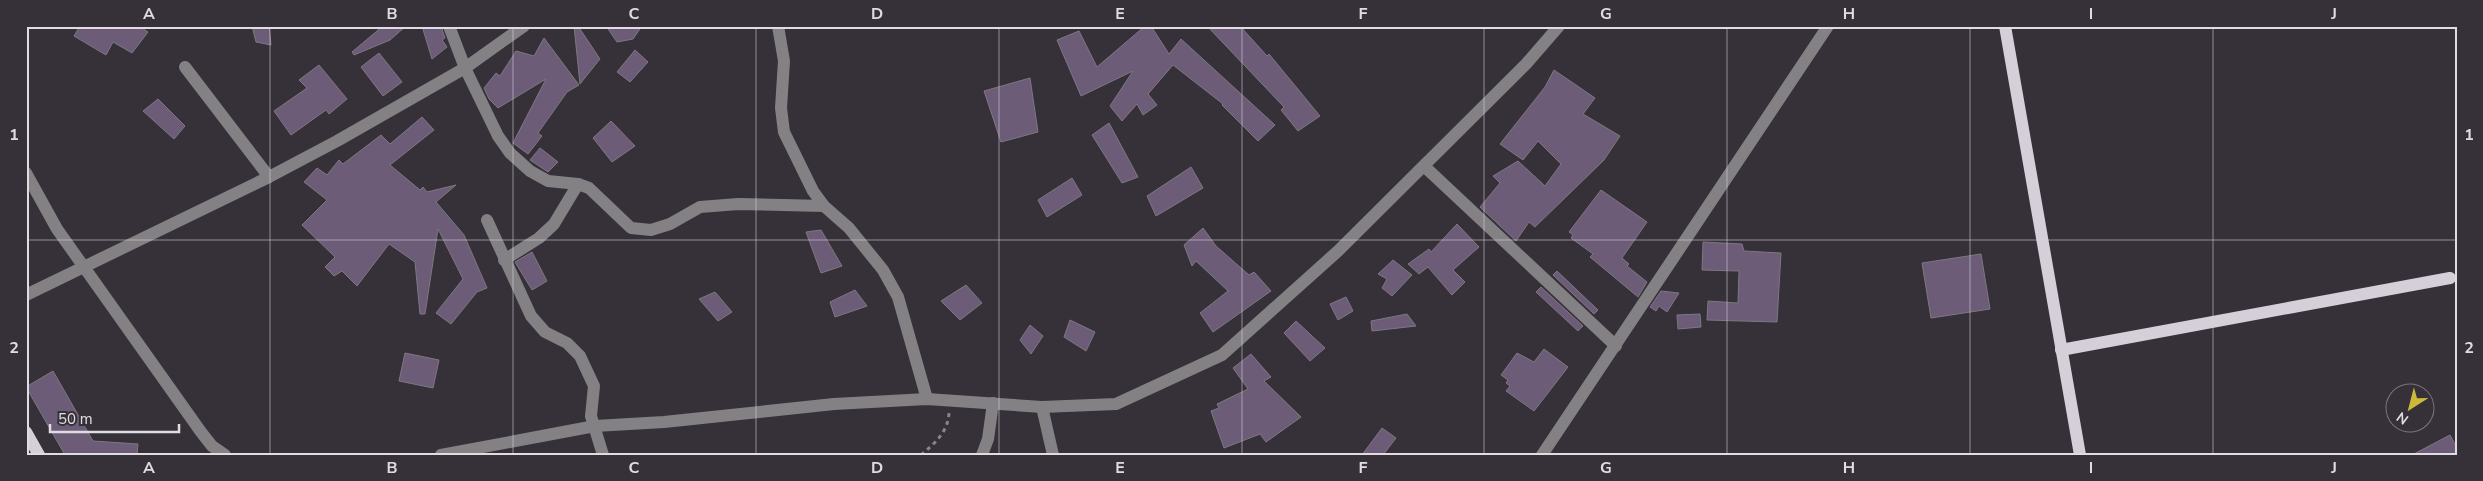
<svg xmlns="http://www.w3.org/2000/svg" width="2483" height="481" viewBox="0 0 2483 481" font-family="'Nunito Sans',sans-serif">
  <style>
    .building { fill: #6c5c77; stroke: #7d7881 }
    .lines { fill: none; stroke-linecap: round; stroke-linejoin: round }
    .path { stroke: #88848b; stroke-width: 3; stroke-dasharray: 4 4; stroke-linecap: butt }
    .minor { stroke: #848185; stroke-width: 12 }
    .major { stroke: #d4cfd8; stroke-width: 12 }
    .grid { fill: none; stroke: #e0dde2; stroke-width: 1; stroke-opacity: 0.55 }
    .neatline { fill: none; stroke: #e0dde2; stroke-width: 2 }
    .grid-label { font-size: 16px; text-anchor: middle; font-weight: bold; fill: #e0dde2 }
  </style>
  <rect width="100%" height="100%" fill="#363139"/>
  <g class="building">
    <path d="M80,26h59l9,6 -16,21 -19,-11 -7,13 -32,-19z"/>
    <path d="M252,26h17l2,19 -15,-3z"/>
    <path d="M383,26h23l-16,14 -36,15 -2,-3z"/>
    <path d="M422,26h19l4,12 -3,2 5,7 -15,12z"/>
    <path d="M574,26h4l22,33 -20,25z"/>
    <path d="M606,26h36l-9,13 -16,3z"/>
    <path d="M1145,26h6l18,28 12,-15 94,86 -17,16 -36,-36 1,-1 -50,-39 -25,29 9,11 -14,10 -6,-11 -15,17 -12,-15 23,-35 -52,25 -24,-56 22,-9 18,36z"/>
    <path d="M1207,26h33l27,30 2,-2 51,62 -22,15 -17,-21 3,-3z"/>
    <path d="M544,38l35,47 -12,7 -29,41 4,3 -14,18 -15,-11 33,-64 -48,29 -9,-9 -5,-11 12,-15 4,3 16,-25 18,5z"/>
    <path d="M635,50l13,12 -18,20 -13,-10z"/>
    <path d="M379,53l23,29 -19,14 -22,-29z"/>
    <path d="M319,65l28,34 -18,15 -3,-4 -35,25 -17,-24 33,-23 -8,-8z"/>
    <path d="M1554,70l41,28 -12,16 37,22 -16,24 -69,67 -6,-5 -13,19 -36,-34 20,-24 -7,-7 25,-15 27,25 16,-22 -23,-23 -15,19 -23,-16 45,-57z"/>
    <path d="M1030,78l8,54 -37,10 -17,-51z"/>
    <path d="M158,99l27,27 -11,13 -31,-28z"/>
    <path d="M422,117l12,13 -44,35 30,25 3,-3 4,5 29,-7 -20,17 28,33 23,53 -10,4 -26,32 -15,-11 27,-34 -25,-50 -13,85h-5l-5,-52 -26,-18 -32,42 -15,-15 -8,5 -9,-9 10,-10 -33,-32 25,-25 -23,-18 13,-14 10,7 12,-15 4,4 38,-29 9,9z"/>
    <path d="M611,121l24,25 -23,16 -19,-24z"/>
    <path d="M1109,123l29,54 -16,6 -30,-48z"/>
    <path d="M540,148l18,14 -10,10 -18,-12z"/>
    <path d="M1191,167l12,21 -47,28 -9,-20z"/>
    <path d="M1072,178l10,17 -35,22 -9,-17z"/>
    <path d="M1601,190l46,32 -25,36 7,6 -2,2 20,16 -9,15 -48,-40 3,-3 -22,-16 2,-3 -4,-3z"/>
    <path d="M1457,224l22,23 -26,23 12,12 -13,13 -24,-28 -9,7 -11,-10 21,-15 2,3z"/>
    <path d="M1203,228l13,18 33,29 5,-3 17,19 -58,41 -13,-19 28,-22 -32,-30 -4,5 -8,-21z"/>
    <path d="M821,230l21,36 -21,7 -15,-41z"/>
    <path d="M1703,242l39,2 2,7 37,2 -4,69 -70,-2 1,-19 30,2 1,-32 -37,-1z"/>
    <path d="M532,252l15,29 -15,9 -17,-28z"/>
    <path d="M1981,254l9,55 -59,9 -9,-55z"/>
    <path d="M1393,260l19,15 -20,21 -10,-8 5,-9 -9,-5z"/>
    <path d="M1557,271l41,39 -4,4 -41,-39z"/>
    <path d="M966,285l16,18 -22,17 -19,-19z"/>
    <path d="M1541,287l42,39 -5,5 -42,-39z"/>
    <path d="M855,290l12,16 -32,11 -5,-15z"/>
    <path d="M1661,291l18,2 -12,19 -8,-6 -3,5 -6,-4z"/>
    <path d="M715,292l17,20 -14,9 -19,-22z"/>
    <path d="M1346,297l7,14 -15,9 -8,-16z"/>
    <path d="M1407,314l9,12 -44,5 -1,-10z"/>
    <path d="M1700,314l1,13 -23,2 -1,-14z"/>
    <path d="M1070,320l25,12 -9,19 -22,-14z"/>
    <path d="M1296,321l29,27 -15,13 -26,-28z"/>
    <path d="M1030,325l13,11 -12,18 -11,-14z"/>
    <path d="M1544,349l24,18 -34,44 -28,-20 4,-5 -4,-3 2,-3 -7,-5 16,-22 17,9z"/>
    <path d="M405,353l34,7 -6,28 -34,-7z"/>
    <path d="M1251,354l20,23 -7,4 37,36 -35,25 -6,-8 -36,14 -13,-37 8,-3 -2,-4 31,-15 -15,-21z"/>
    <path d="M53,371l40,70 45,3 -1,11h-72l-39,-68z"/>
    <path d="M1382,428l14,10 -13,17h-21z"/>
    <path d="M2450,435l7,13v7h-45z"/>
  </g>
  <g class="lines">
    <path class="path" d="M921,455c14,-12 27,-23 28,-42"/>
    <g class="minor">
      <path d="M449,26l16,42 33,68 12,17 20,18 18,10 30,3 11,4 42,40 20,2 19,-6 30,-17 38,-3 86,2"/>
      <path d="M778,26l6,35 -3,47 3,24 29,59 11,15 25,22 34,42 15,27 29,102"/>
      <path d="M185,67l84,110"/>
      <path d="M1424,166l192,180"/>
      <path d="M26,173l31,56 144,203 11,14 13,9"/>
      <path d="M487,220l44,96 14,16 22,11 13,13 14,30 -3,30 12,39"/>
      <path d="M504,260l35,-22 15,-14 24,-40"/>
      <path d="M26,295l243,-118 68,-36 128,-73 59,-42"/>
      <path d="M1042,407l11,48"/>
      <path d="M441,455l154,-29 69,-4 170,-18 93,-5 115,8 74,-3 106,-49 116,-104 188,-187 33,-38"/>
      <path d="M982,455l6,-16 5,-36"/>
      <path d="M1542,455l286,-429"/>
    </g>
    <g class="major">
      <path d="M2005,26l75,429"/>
      <path d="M2061,350l389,-72"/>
      <path d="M26,432l13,23"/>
    </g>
  </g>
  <path class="grid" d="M270,26v429M513,26v429M756,26v429M999,26v429M1242,26v429M1484,26v429M1727,26v429M1970,26v429M2213,26v429M26,240h2431"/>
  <rect width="2483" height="481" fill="none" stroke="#363139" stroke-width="55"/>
  <g transform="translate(2410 408) rotate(216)"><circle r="24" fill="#363139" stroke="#7a767d"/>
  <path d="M0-4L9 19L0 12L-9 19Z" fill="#ccb939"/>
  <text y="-8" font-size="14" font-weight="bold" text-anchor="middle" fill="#e0dde2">N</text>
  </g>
  <path d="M50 424v8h129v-8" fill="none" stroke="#e0dde2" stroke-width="2.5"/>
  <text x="58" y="424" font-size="15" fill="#e0dde2" stroke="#363139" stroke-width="4" paint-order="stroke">50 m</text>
  <rect x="28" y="28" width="2428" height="426" class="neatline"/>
  <g class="grid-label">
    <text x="149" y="19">A</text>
    <text x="392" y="19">B</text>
    <text x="634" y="19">C</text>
    <text x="877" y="19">D</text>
    <text x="1120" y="19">E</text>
    <text x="1363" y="19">F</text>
    <text x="1606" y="19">G</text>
    <text x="1849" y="19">H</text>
    <text x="2091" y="19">I</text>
    <text x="2334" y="19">J</text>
    <text x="14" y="140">1</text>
    <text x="2469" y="140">1</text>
    <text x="14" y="353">2</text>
    <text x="2469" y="353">2</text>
    <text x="149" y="473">A</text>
    <text x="392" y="473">B</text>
    <text x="634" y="473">C</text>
    <text x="877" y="473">D</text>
    <text x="1120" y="473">E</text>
    <text x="1363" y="473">F</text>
    <text x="1606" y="473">G</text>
    <text x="1849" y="473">H</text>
    <text x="2091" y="473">I</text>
    <text x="2334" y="473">J</text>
  </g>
</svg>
